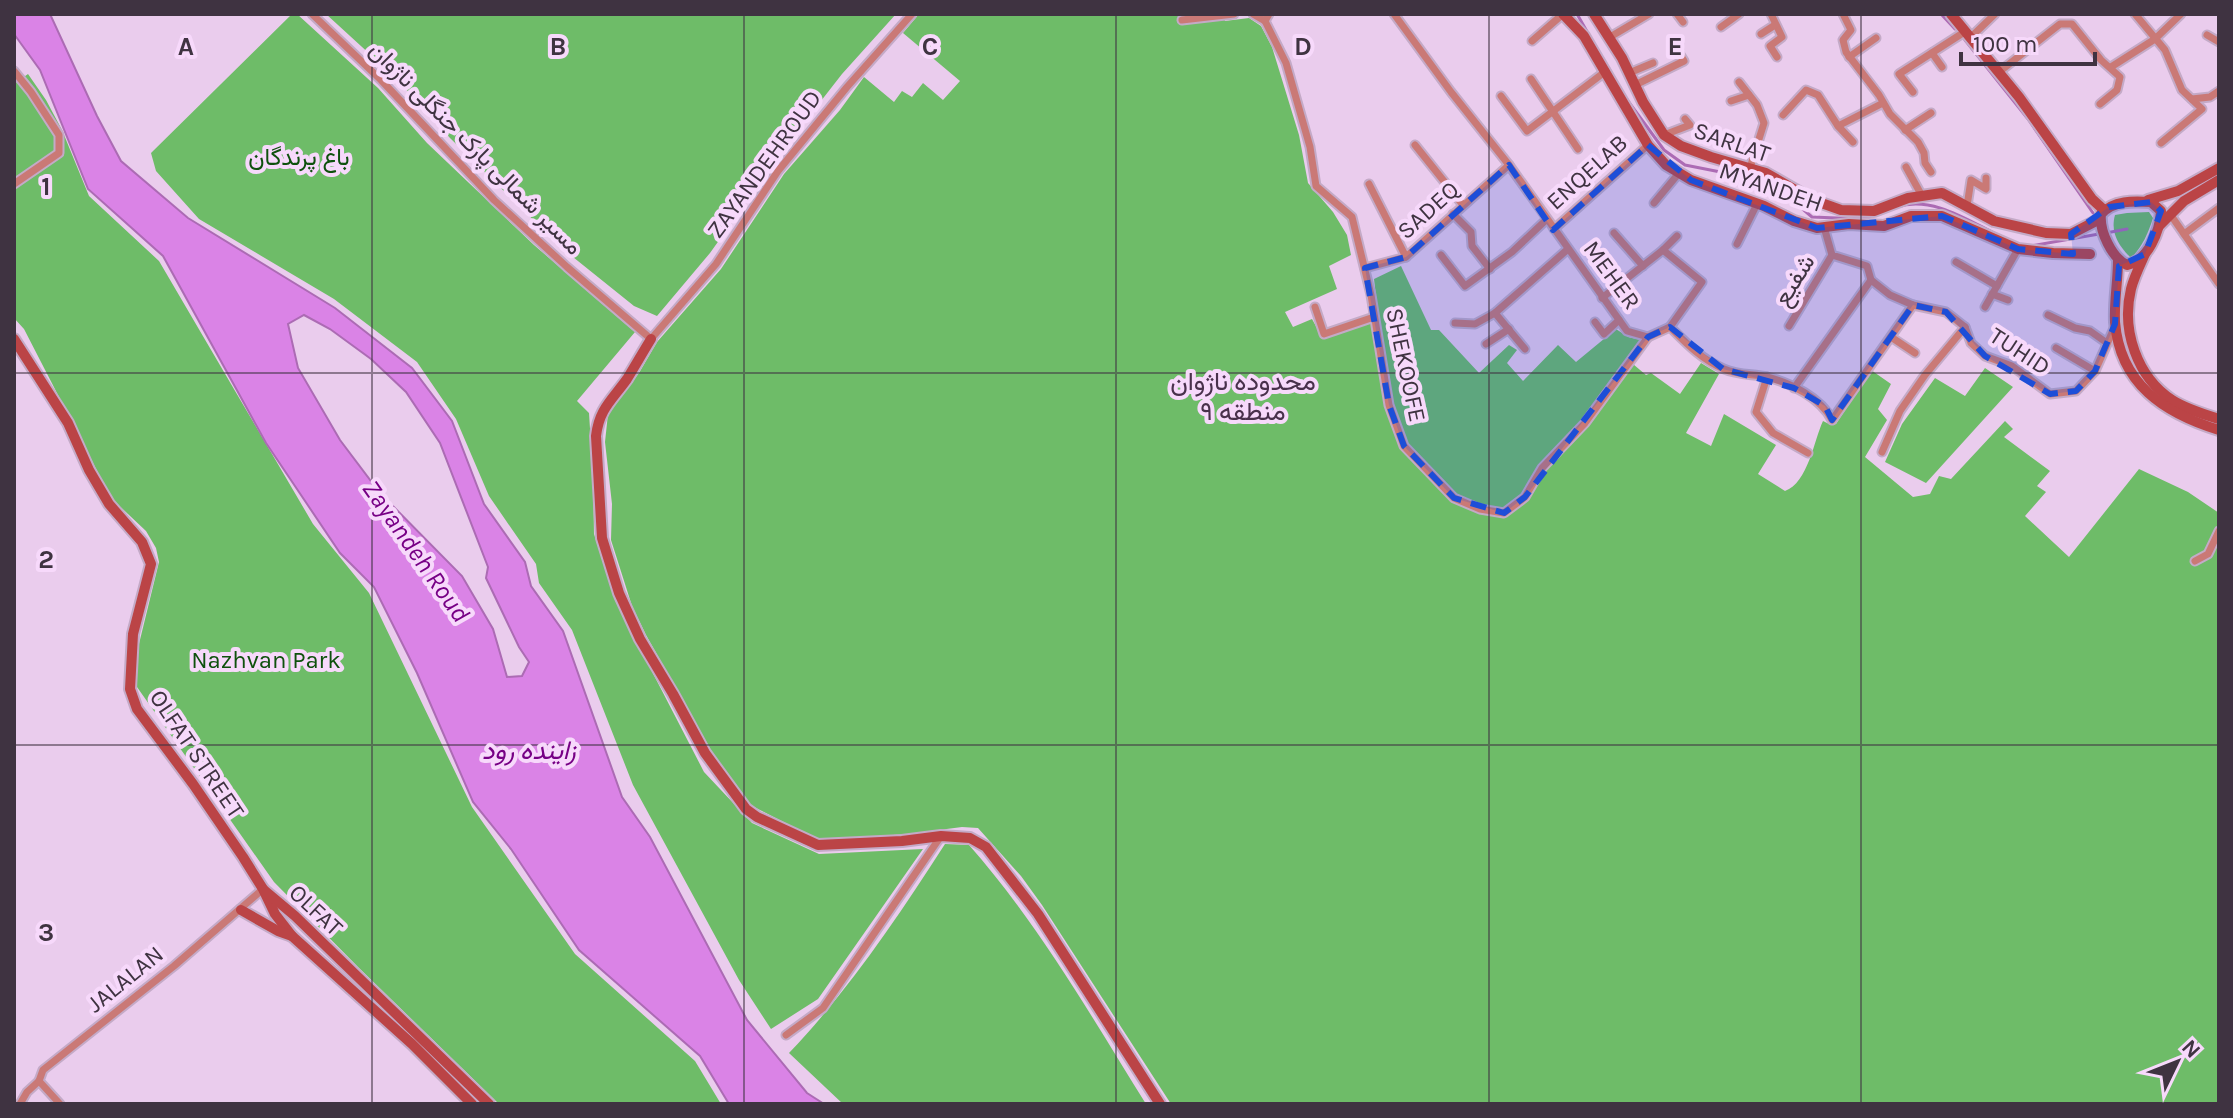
<svg xmlns="http://www.w3.org/2000/svg" width="2233" height="1118" viewBox="0 0 2233 1118" font-family="Karla,Vazirmatn,sans-serif">
  <style>
    .green { fill: #6ebc68 }
    .water { fill: #da83e6; stroke: #ac6bb4; stroke-width: 2; fill-rule: evenodd }
    .lines { fill: none; stroke-linecap: round; stroke-linejoin: round }
    .stream { stroke: #ac6bb4; stroke-width: 3 }
    .street-casing { stroke: #c4aac7; stroke-width: 11 }
    .secondary-casing { stroke: #c4aac7; stroke-width: 14 }
    .street { stroke: #ca7976; stroke-width: 7 }
    .secondary { stroke: #bb4446; stroke-width: 10 }
    .marked { fill: #1d4ed8; fill-opacity: 0.2; stroke: #1d4ed8; stroke-width: 6; stroke-dasharray: 16 10; stroke-linejoin: round }
    .grid { fill: none; stroke: #3f3341; stroke-width: 2; stroke-opacity: 0.55 }
    .labels { text-anchor: middle; dominant-baseline: central; stroke-width: 8; stroke-linejoin: round; paint-order: stroke }
    .street-label { font-size: 24px; fill: #3f3341; stroke: #f7d9fb }
    .park-label { font-size: 24px; fill: #0e510d; stroke: #f7d9fb }
    .neighbourhood-label { font-size: 26px; fill: #49314c; stroke: #f7d9fb }
    .water-label { font-size: 26px; font-style: italic; fill: #770085; stroke: #f7d9fb }
    .grid-label { font-size: 26px; text-anchor: middle; font-weight: bold; fill: #3f3341; stroke: #f7d9fb; stroke-width: 8; stroke-linejoin: round; paint-order: stroke }
  </style>
  <rect width="100%" height="100%" fill="#eacced"/>
  <g class="green">
    <path d="M292,14h5l81,74 49,55 107,102 101,87 -58,69 12,12 4,63 1,58 21,66 89,172 48,51 67,31 104,-5 -105,150 -47,30 -32,-49 -106,-195 -61,-155 -33,-47 -3,-19 -47,-68 -33,-77 -39,-57 -83,-63 -135,-80 -43,-48 -5,-18z"/>
    <path d="M326,14h570l-54,60 -53,68 -79,111 -53,63 -23,-10 -71,-57 -113,-111 -53,-59z"/>
    <path d="M919,14h303l3,7 24,-3 12,8 11,21 27,88 9,48 25,29 14,23 4,20 -22,11 8,23 -52,23 8,15 19,-8 11,20 56,-19 -5,-41 27,-13 30,64h8l40,43 30,-28 8,5 -10,13 16,18 35,-36 18,17 40,-33 12,8 13,3 -14,19 19,16 5,-2 29,21 21,-31 18,11 -33,59 25,13 13,-32 52,31 -18,29 27,17c23,-8 29,-51 38,-70l8,4 5,-1 35,-54 20,14 -13,25 9,11 -22,37 48,40 17,-3 9,-18 12,3 54,-58 8,8 -9,8 46,34 -13,15 9,6 -21,24 44,41 70,-88 49,23 31,21v591h-1048l-129,-199 -21,-29 -43,-48 -16,-1 -54,7 -89,6 -69,-35 -38,-53 -66,-117 -14,-29 -21,-66 1,-36 -7,-62 3,-28 31,-41 18,-31 64,-73 63,-95 56,-64 24,-33 30,25 8,-11 10,6 11,-14 20,17 17,-19 -57,-48z"/>
    <path d="M28,74l18,26 16,30 27,66 70,65 154,263 56,69 103,214 103,147 120,107 26,43h-222l-141,-137 -84,-85 -137,-195 -2,-18 3,-21 21,-86 -3,-14 -10,-17 -35,-33 -87,-169 -10,-11v-234z"/>
    <path d="M2149,212l4,6c-5,16 -11,29 -22,40 -12,-12 -21,-25 -16,-43l12,-2z"/>
    <path d="M1985,368l28,19 -87,96 -41,-21 17,-38 33,-46 30,18z"/>
    <path d="M945,844l24,1c69,78 122,171 177,259h-303l-54,-51c61,-64 108,-135 156,-209z"/>
  </g>
  <path class="water" d="M14,14h36l47,102 24,45 67,57 147,90 77,60 40,53 32,83 41,58 6,24 32,45 59,166 28,40 97,183 60,73 17,11h-95l-29,-48 -121,-106 -68,-101 -38,-47 -56,-129 -43,-86 -34,-34 -74,-110 -103,-187 -75,-67 -48,-119 -26,-36zM304,315l26,14 41,30 35,33 34,51 48,124 -2,11 33,69 10,15 -7,14 -15,1 -14,-48 -31,-53 -82,-83 -40,-53 -42,-72 -10,-44z"/>
  <g class="lines">
    <g class="stream">
      <path d="M1577,14l12,21"/>
      <path d="M1941,14l14,15"/>
      <path d="M1965,40l63,79 65,94"/>
      <path d="M1625,97l39,53 21,15 86,17 41,35 50,2 13,-4"/>
      <path d="M1897,207c36,-12 73,15 105,30"/>
      <path d="M2106,233l21,-4"/>
      <path d="M2031,246l68,-12"/>
    </g>
    <defs>
      <g id="street">
        <path d="M312,14l69,66 113,120 73,67 84,72 65,-75 62,-93 69,-84 65,-73"/>
        <path d="M1253,14l12,7"/>
        <path d="M1269,14l-4,7 21,42 24,84 6,39 36,31 19,78 18,110 15,41 50,52 26,11 24,4 21,-16 17,-29 43,-45 63,-86"/>
        <path d="M1394,14l57,78 58,73 118,166 21,6 22,-10c16,16 32,33 54,42 14,6 28,5 43,8 24,6 54,21 65,43l81,-115"/>
        <path d="M1677,14l6,8"/>
        <path d="M1771,14l11,23 -12,9 7,11"/>
        <path d="M1843,14l8,16 -8,10 3,12 33,43 11,19 28,28 6,11 1,10 6,9"/>
        <path d="M2135,14l30,36 17,40 20,19 -41,34"/>
        <path d="M1182,20l52,-6"/>
        <path d="M1721,27l18,-13"/>
        <path d="M1761,34l14,-9"/>
        <path d="M2207,35l12,7"/>
        <path d="M1610,37l39,-23"/>
        <path d="M1971,37l24,-23"/>
        <path d="M1532,41l31,-27"/>
        <path d="M1932,53l10,14"/>
        <path d="M1849,57l27,-19"/>
        <path d="M2111,67l44,-28 26,-25"/>
        <path d="M14,71l17,21 28,43v18l-45,31"/>
        <path d="M1999,72l61,-48h12l29,36 19,17 -3,13 -17,14"/>
        <path d="M1629,73l24,-10"/>
        <path d="M1531,79l47,70"/>
        <path d="M1739,82l18,23 7,18 -14,45"/>
        <path d="M1635,85l49,-24 -7,-11"/>
        <path d="M1913,92l-14,-18 67,-43"/>
        <path d="M1501,96l26,35 79,-60"/>
        <path d="M2192,99l18,-2 9,-6"/>
        <path d="M1731,101l18,-6"/>
        <path d="M1783,115l23,-25 12,5 20,31 15,16"/>
        <path d="M1838,126l45,-23"/>
        <path d="M1905,130l26,-17"/>
        <path d="M1664,135l26,-10 -5,-6"/>
        <path d="M1415,145l48,60"/>
        <path d="M1906,167l16,29"/>
        <path d="M1369,184l37,73"/>
        <path d="M1654,203l25,-30"/>
        <path d="M1967,206l4,-26 15,9v-11"/>
        <path d="M1453,214l18,18 1,14 18,23"/>
        <path d="M2170,214l49,70"/>
        <path d="M1824,227l8,28 35,11 4,14 19,15 23,10 33,7 19,15 6,16 14,13 27,10 38,28 26,-3 19,-20 20,-45"/>
        <path d="M1554,229l94,-84"/>
        <path d="M1614,233l29,33"/>
        <path d="M2184,234l35,-26"/>
        <path d="M1737,244l20,-40"/>
        <path d="M1663,250l39,32 -32,45"/>
        <path d="M1441,255l24,31 47,-34 34,-32"/>
        <path d="M1956,262l41,24"/>
        <path d="M1365,268l41,-11 103,-92"/>
        <path d="M1992,294l16,6"/>
        <path d="M1602,298l61,-48 14,-14"/>
        <path d="M1315,307l9,27 50,-17"/>
        <path d="M1985,307l33,-58"/>
        <path d="M1495,313l30,36"/>
        <path d="M2048,315l27,13 15,3 17,12"/>
        <path d="M1595,322l9,12 15,-14"/>
        <path d="M1455,323l20,1 20,-11 73,-64"/>
        <path d="M1789,326l43,-71"/>
        <path d="M1891,337l24,16"/>
        <path d="M1486,344l23,-15"/>
        <path d="M2056,348l39,23"/>
        <path d="M1767,377l-11,35 17,21 35,20"/>
        <path d="M1794,388l77,-108"/>
        <path d="M1882,452l18,-41 25,-36 40,-48"/>
        <path d="M2195,561l13,-7 11,-23"/>
        <path d="M786,1035l37,-27 118,-172"/>
        <path d="M20,1104l7,-12 12,-11"/>
        <path d="M60,1104l-21,-23 4,-11 131,-104 89,-77"/>
      </g>
      <g id="secondary">
        <path d="M1563,14l21,22 64,109 18,20 25,15 73,26 30,15 23,7 32,-4 35,2 27,-10h31l76,33 35,4 37,1"/>
        <path d="M1594,14l28,44 21,44 21,33 17,11 30,11 55,16 47,27 28,10 33,1 34,-13 34,-5 52,28 52,12 25,1 29,-15"/>
        <path d="M1951,14l68,83 73,102 12,11"/>
        <path d="M2148,200l30,-9 41,-23"/>
        <path d="M2151,202l10,9c-1,20 -13,50 -34,54 -15,-7 -28,-34 -26,-51 13,-14 32,-13 50,-12z"/>
        <path d="M2159,226l25,-25 35,-21"/>
        <path d="M2145,254c-5,11 -11,23 -14,35 -10,41 6,88 41,111 14,9 31,14 47,19"/>
        <path d="M2118,260c0,21 -4,41 -3,62 5,62 49,91 104,108"/>
        <path d="M14,339l54,84 21,47 20,34 33,38 9,22 -18,70 -3,55 7,20 56,75 50,73 20,32 12,25 17,22 120,108 60,60"/>
        <path d="M651,339c-8,13 -16,27 -24,40 -15,21 -28,30 -31,57l6,102 17,55 21,46 33,55 32,59 41,56 11,8 61,28 84,-4 39,-5 29,2 16,9 52,67 122,190"/>
        <path d="M264,890l31,26 194,188"/>
        <path d="M241,910l37,21 14,5"/>
      </g>
    </defs>
    <use href="#street" class="street-casing"/>
    <use href="#secondary" class="secondary-casing"/>
    <use href="#street" class="street"/>
    <use href="#secondary" class="secondary"/>
  </g>
  <path class="marked" d="M1648,145l43,35 126,48 125,-12 76,33 55,5 -2,-20 38,-27 42,-5 10,9 -16,43 -26,12 -4,58 -20,47 -19,20 -26,3 -65,-38 -39,-44 -33,-7 -81,115 -7,-14 -31,-18 -71,-19 -53,-42 -22,10 -123,160 -21,16 -50,-15 -50,-52 -15,-41 -24,-137 41,-11 103,-92 44,65z"/>
  <path class="grid" d="M372,14v1090M744,14v1090M1116,14v1090M1489,14v1090M1861,14v1090M14,373h2205M14,745h2205"/>
  <g class="labels">
    <g class="street-label">
      <text transform="translate(1732 142) rotate(19)">SARLAT</text>
      <text transform="translate(476 148) rotate(45)">مسیر شمالی پارک جنگلی ناژوان</text>
      <text transform="translate(764 164) rotate(-54)">ZAYANDEHROUD</text>
      <text transform="translate(1587 172) rotate(-42)">ENQELAB</text>
      <text transform="translate(1771 187) rotate(19)">MYANDEH</text>
      <text transform="translate(1428 210) rotate(-42)">SADEQ</text>
      <text transform="translate(1612 275) rotate(54)">MEHER</text>
      <text transform="translate(1794 280) rotate(-58)">شفیع</text>
      <text transform="translate(2020 351) rotate(33)">TUHID</text>
      <text transform="translate(1406 365) rotate(78)">SHEKOOFE</text>
      <text transform="translate(197 754) rotate(56)">OLFAT STREET</text>
      <text transform="translate(316 910) rotate(43)">OLFAT</text>
      <text transform="translate(125 979) rotate(-39)">JALALAN</text>
    </g>
    <g class="park-label">
      <text x="299" y="157">باغ پرندگان</text>
      <text x="266" y="660">Nazhvan Park</text>
    </g>
    <g class="neighbourhood-label">
      <text x="1243" y="381">محدوده ناژوان<tspan x="1243" dy="30">منطقه ۹</tspan></text>
    </g>
    <g class="water-label">
      <text transform="translate(416 551) rotate(55)">Zayandeh Roud</text>
      <text x="529" y="750">زاینده رود</text>
    </g>
  </g>
  <g class="grid-label">
    <text x="186" y="55">A</text>
    <text x="558" y="55">B</text>
    <text x="930" y="55">C</text>
    <text x="1303" y="55">D</text>
    <text x="1675" y="55">E</text>
    <text x="46" y="195">1</text>
    <text x="46" y="568">2</text>
    <text x="46" y="941">3</text>
  </g>
  <rect width="2233" height="1118" fill="none" stroke="#3f3341" stroke-width="32"/>
  <g transform="translate(2177 1062) rotate(47)" stroke="#f7d9fb" stroke-width="6" paint-order="stroke">
  <path d="M0-6L14 30L0 20L-14 30Z" fill="#3f3341"/>
  <text y="-12" font-size="22" font-weight="bold" text-anchor="middle" fill="#3f3341">N</text>
  </g>
  <path d="M1961 52v12h134v-12" fill="none" stroke="#3f3341" stroke-width="4"/>
  <text x="1973" y="52" font-size="24" fill="#3f3341" stroke="#f7d9fb" stroke-width="6" paint-order="stroke">100 m</text>
</svg>
